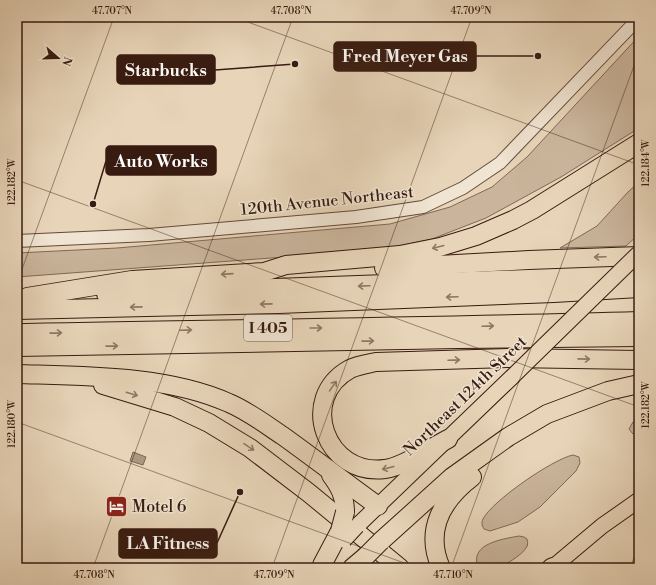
<svg xmlns="http://www.w3.org/2000/svg" width="656" height="585" viewBox="0 0 656 585" font-family="'Libre Bodoni',serif">
  <style>
    .green { fill: #cab59c; stroke: #816856 }
    .water { fill: #ac9680; stroke: #7e6553 }
    .lines { fill: none; stroke-linecap: round; stroke-linejoin: round }
    .minor-casing { stroke: #644a3a; stroke-width: 14 }
    .major-casing { stroke: #381b10; stroke-width: 17 }
    .highway-casing { stroke: #381b10; stroke-width: 20 }
    .minor { stroke: #f0e4d2; stroke-width: 12 }
    .major { stroke: #e8d5b9; stroke-width: 15 }
    .highway { stroke: #e8d5b9; stroke-width: 18 }
    .major-bridge-casing { stroke: #381b10; stroke-width: 17; stroke-linecap: butt }
    .highway-bridge-casing { stroke: #381b10; stroke-width: 20; stroke-linecap: butt }
    .major-bridge { stroke: #e8d5b9; stroke-width: 15 }
    .highway-bridge { stroke: #e8d5b9; stroke-width: 18 }
    .oneway { stroke: #907864 }
    .ticks { fill: none; stroke: #381b10; stroke-width: 1; stroke-opacity: 0.45 }
    .labels { text-anchor: middle; dominant-baseline: central; stroke-width: 3; stroke-linejoin: round; paint-order: stroke }
    .shield { fill: #f0e4d2; stroke: #6f574a; stroke-width: 1 }
    .shield-label { font-size: 15px; font-weight: bold; fill: #381b10 }
    .street-label { font-size: 16px; fill: #381b10; stroke: #f0e4d2 }
    .poi-label { font-size: 16px; fill: #381b10; stroke: #f0e4d2; text-anchor: start }
    .leader { fill: none; stroke: #381b10; stroke-width: 1.5 }
    .callout-dot { fill: #381b10; stroke: #f0e4d2; stroke-width: 1.5 }
    .callout { fill: #381b10; stroke: #381b10; stroke-width: 1.5 }
    .callout-label { font-size: 17px; text-anchor: middle; font-weight: bold; fill: #fff }
    .neatline { fill: none; stroke: #381b10; stroke-width: 1.5 }
    .ticks-label { font-size: 10px; text-anchor: middle; fill: #381b10 }
  </style>
  <rect width="100%" height="100%" fill="#e8d5b9"/>
  <filter id="stains"><feTurbulence type="fractalNoise" baseFrequency=".005" numOctaves="4"/><feColorMatrix values="0 0 0 0 .2 0 0 0 0 .09 0 0 0 0 .02 0 0 0 .5 -.17"/></filter>
  <radialGradient id="worn" r=".72"><stop offset=".6" stop-color="#630" stop-opacity="0"/><stop offset="1" stop-color="#630" stop-opacity=".3"/></radialGradient>
  <g class="green">
    <path d="M639,36v92l-78,49 -75,41 -54,21 -38,8 -96,9 -281,21v-24l100,-5 273,-24 60,-17 42,-20 35,-30z"/>
    <path d="M639,182v52l-13,12 -66,2 37,-22 31,-34z"/>
    <path d="M639,418v14l-6,2 -4,-5 4,-7z"/>
    <path d="M573,455l6,2 1,6 -4,8 -36,36 -22,15 -28,9 -6,-2 -2,-4c0,-2 0,-4 1,-6 9,-18 70,-60 90,-64z"/>
    <path d="M519,536l5,1 3,2c1,3 1,7 -1,9 -4,7 -22,18 -29,20 -5,1 -15,1 -19,-1 -9,-24 26,-28 41,-31z"/>
  </g>
  <path class="water" d="M133,452l13,5 -3,8 -13,-4z"/>
  <g class="lines">
    <defs>
      <path id="minor" d="M17,241l132,-6 207,-18 67,-10 40,-19 37,-25 139,-145"/>
      <g id="major">
        <path d="M357,526l155,-149"/>
        <path d="M552,568l50,-42 37,-26"/>
      </g>
      <g id="highway">
        <path d="M384,268l145,-8 110,-4"/>
        <path d="M106,294l533,-19"/>
        <path d="M27,297l105,-17 132,-8 22,-7 114,-10 40,-8 36,-11 37,-16 19,-10 107,-67"/>
        <path d="M17,310l262,-6 275,-11 85,-5"/>
        <path d="M17,333c207,-4 415,-6 622,-12"/>
        <path d="M17,347l442,-8 180,-2"/>
        <path d="M17,374c67,2 150,1 212,29 19,8 36,21 54,33 32,23 63,47 95,70"/>
        <path d="M103,385l72,22 34,16 41,25 59,45 91,75"/>
        <path d="M448,439c-16,8 -45,28 -63,30 -59,8 -88,-71 -35,-100 8,-4 17,-5 26,-7l132,-4 131,2"/>
        <path d="M331,475c9,12 14,22 14,37"/>
        <path d="M381,541l71,-64 56,-40 39,-23 61,-23 31,-7"/>
        <path d="M322,565l18,-34"/>
        <path d="M352,568l13,-11"/>
        <path d="M441,568c-17,-38 1,-68 31,-91"/>
        <path d="M551,568l2,-1"/>
      </g>
    </defs>
    <use href="#minor" class="minor-casing"/>
    <use href="#major" class="major-casing"/>
    <use href="#highway" class="highway-casing"/>
    <use href="#minor" class="minor"/>
    <use href="#major" class="major"/>
    <use href="#highway" class="highway"/>
    <defs>
      <g id="major-bridge">
        <path d="M512,377l127,-124"/>
        <path d="M344,540l13,-14"/>
      </g>
      <g id="highway-bridge">
        <path d="M340,531l5,-19"/>
        <path d="M365,557l16,-16"/>
      </g>
    </defs>
    <use href="#major-bridge" class="major-bridge-casing"/>
    <use href="#highway-bridge" class="highway-bridge-casing"/>
    <use href="#major-bridge" class="major-bridge"/>
    <use href="#highway-bridge" class="highway-bridge"/>
  </g>
  <defs><path id="oneway-shaft" d="M-6 0H5M1.5-3L5.5 0L1.5 3" fill="none" stroke-width="1.6" stroke-linecap="round" stroke-linejoin="round"/></defs>
  <g class="oneway">
    <use href="#oneway-shaft" transform="translate(438 247) rotate(166)"/>
    <use href="#oneway-shaft" transform="translate(600 257) rotate(178)"/>
    <use href="#oneway-shaft" transform="translate(227 274) rotate(176)"/>
    <use href="#oneway-shaft" transform="translate(364 286) rotate(178)"/>
    <use href="#oneway-shaft" transform="translate(452 297) rotate(178)"/>
    <use href="#oneway-shaft" transform="translate(266 304) rotate(179)"/>
    <use href="#oneway-shaft" transform="translate(136 307) rotate(179)"/>
    <use href="#oneway-shaft" transform="translate(488 326) rotate(-2)"/>
    <use href="#oneway-shaft" transform="translate(316 328)"/>
    <use href="#oneway-shaft" transform="translate(186 330) rotate(-2)"/>
    <use href="#oneway-shaft" transform="translate(56 333) rotate(-1)"/>
    <use href="#oneway-shaft" transform="translate(368 341) rotate(-1)"/>
    <use href="#oneway-shaft" transform="translate(112 346) rotate(-1)"/>
    <use href="#oneway-shaft" transform="translate(584 359) rotate(1)"/>
    <use href="#oneway-shaft" transform="translate(454 360) rotate(-2)"/>
    <use href="#oneway-shaft" transform="translate(333 386) rotate(-55)"/>
    <use href="#oneway-shaft" transform="translate(132 394) rotate(17)"/>
    <use href="#oneway-shaft" transform="translate(249 447) rotate(34)"/>
    <use href="#oneway-shaft" transform="translate(388 468) rotate(166)"/>
  </g>
  <path class="ticks" d="M234,17l405,148M17,180l622,227M17,283l97,-266M17,422l401,146M93,568l200,-551M272,568l200,-551M451,568l188,-516M630,568l9,-23"/>
  <defs>
    <symbol id="hotel-square" viewBox="-11 -11 22 22"><rect x="-9" y="-9" width="18" height="18" rx="4" fill="#8f2418" stroke="#f0e4d2"/><path d="M-6-4.5h1.5V1H6V5H4.5V3h-9V5H-6ZM-4 0a1.8 1.8 0 1 1 3.6 0ZM.5 0V-2.5h3Q6-2.5 6 0Z" fill="#fff"/></symbol>
  </defs>
  <g fill-rule="evenodd">
    <use href="#hotel-square" x="104" y="494" width="25" height="25"/>
  </g>
  <g class="labels">
    <rect class="shield" x="244" y="315" width="48" height="26" rx="3"/>
    <g class="shield-label">
      <text x="268" y="328">I 405</text>
    </g>
    <g class="street-label">
      <text transform="translate(327 201) rotate(-6)">120th Avenue Northeast</text>
      <text transform="translate(465 396) rotate(-44)">Northeast 124th Street</text>
    </g>
    <g class="poi-label">
      <text x="132" y="507">Motel 6</text>
    </g>
  </g>
  <path class="leader" d="M538 56L476 56M295 64L215 70M93 204L106 161M240 492L217 543"/>
  <g class="callout-dot">
    <circle cx="538" cy="56" r="4"/>
    <circle cx="295" cy="64" r="4"/>
    <circle cx="93" cy="204" r="4"/>
    <circle cx="240" cy="492" r="4"/>
  </g>
  <g class="callout">
    <rect x="334" y="42" width="142" height="29" rx="4"/>
    <rect x="117" y="55" width="98" height="29" rx="4"/>
    <rect x="106" y="146" width="110" height="29" rx="4"/>
    <rect x="119" y="529" width="98" height="29" rx="4"/>
  </g>
  <g class="callout-label">
    <text x="405" y="62">Fred Meyer Gas</text>
    <text x="166" y="76">Starbucks</text>
    <text x="161" y="167">Auto Works</text>
    <text x="168" y="549">LA Fitness</text>
  </g>
  <rect width="656" height="585" fill="none" stroke="#e8d5b9" stroke-width="44"/>
  <g transform="translate(58 58) rotate(110)" stroke="#f0e4d2" stroke-width="3" paint-order="stroke">
  <path d="M0-3L7 15L0 10L-7 15Z" fill="#381b10"/>
  <text y="-6" font-size="11" font-weight="bold" text-anchor="middle" fill="#381b10">N</text>
  </g>
  <rect x="22" y="22" width="612" height="541" class="neatline"/>
  <g class="ticks-label">
    <text x="112" y="14">47.707°N</text>
    <text x="291" y="14">47.708°N</text>
    <text x="471" y="14">47.709°N</text>
    <text transform="translate(645 163) rotate(-90)" y="4">122.184°W</text>
    <text transform="translate(11 182) rotate(-90)" y="4">122.182°W</text>
    <text transform="translate(645 405) rotate(-90)" y="4">122.182°W</text>
    <text transform="translate(11 424) rotate(-90)" y="4">122.180°W</text>
    <text x="94" y="578">47.708°N</text>
    <text x="274" y="578">47.709°N</text>
    <text x="453" y="578">47.710°N</text>
  </g>
  <rect width="100%" height="100%" filter="url(#stains)"/>
  <rect width="100%" height="100%" fill="url(#worn)"/>
</svg>
